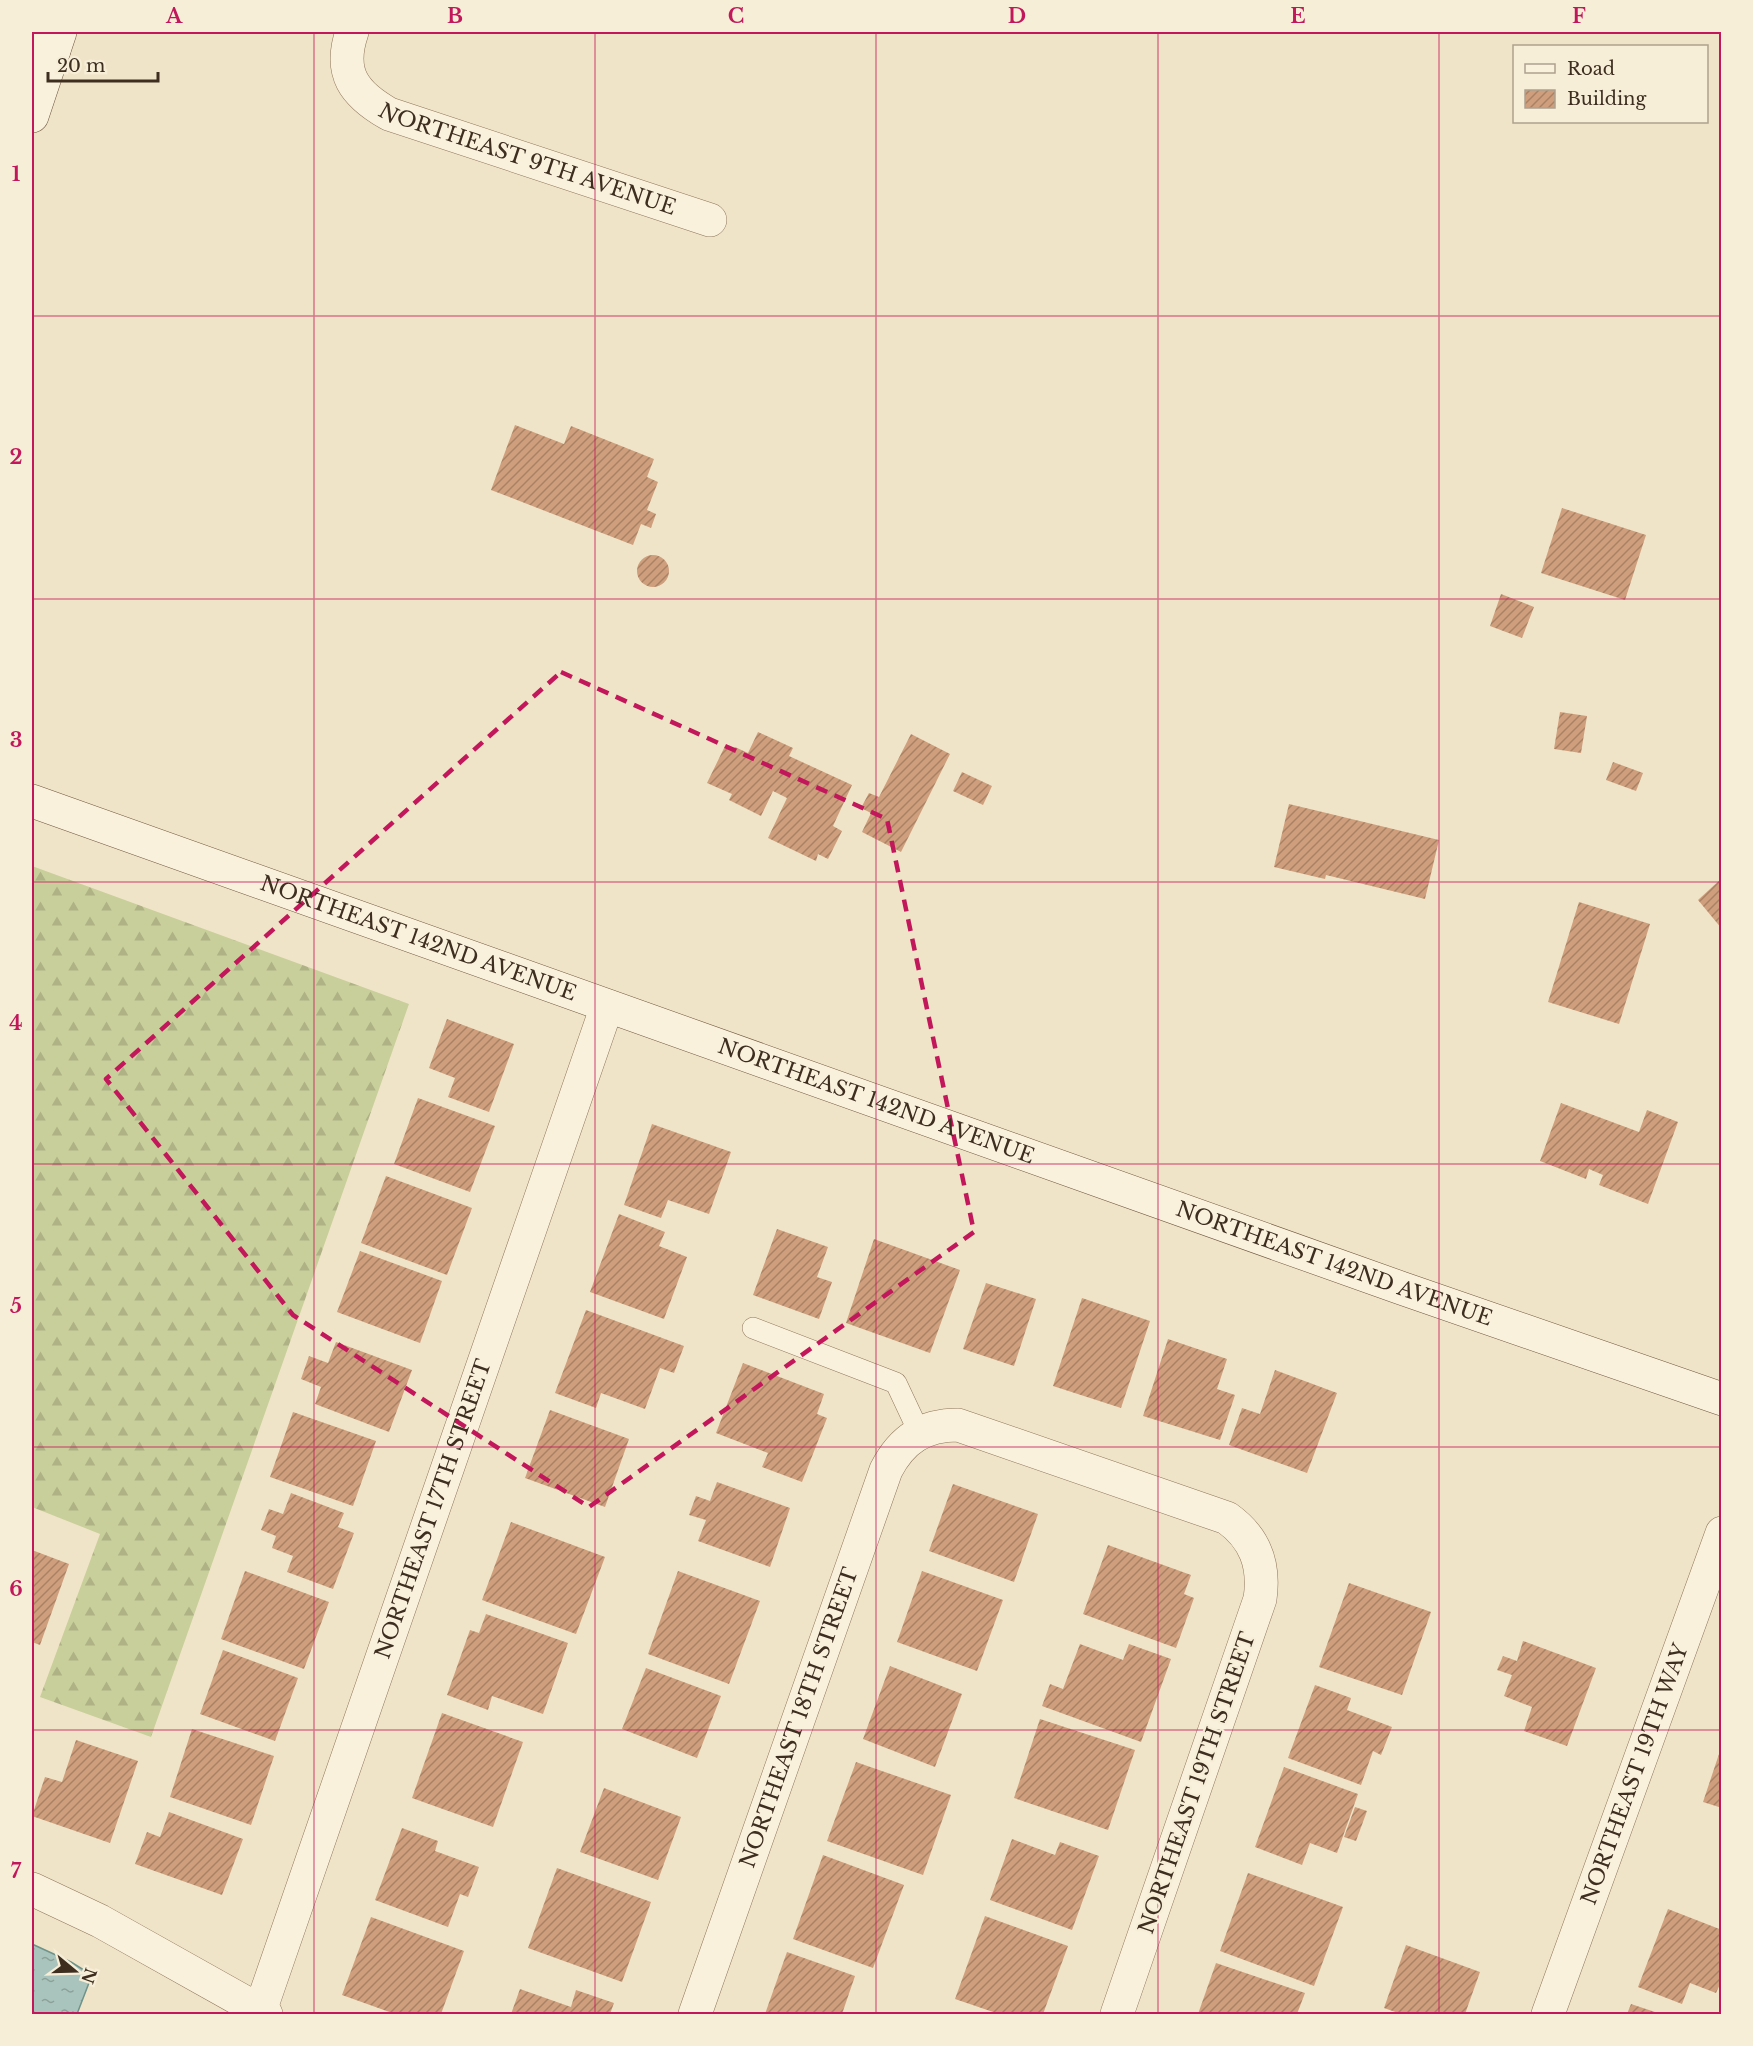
<svg xmlns="http://www.w3.org/2000/svg" width="1753" height="2046" viewBox="0 0 1753 2046" font-family="'Libre Baskerville',serif">
  <style>
    .forest { fill: url(#forest-firs) }
    .water { fill: url(#water-ripples); stroke: #6f938a; stroke-width: 1.5 }
    .building { fill: url(#building-hatch) }
    .lines { fill: none; stroke-linecap: round; stroke-linejoin: round }
    .lane-casing { stroke: #8d765c; stroke-width: 22 }
    .street-casing { stroke: #8d765c; stroke-width: 34 }
    .secondary-casing { stroke: #6f573f; stroke-width: 34 }
    .lane { stroke: #faf1dc; stroke-width: 21 }
    .street { stroke: #faf1dc; stroke-width: 33 }
    .secondary { stroke: #faf1dc; stroke-width: 33 }
    .marked { fill: none; stroke: #c2185b; stroke-width: 4.5; stroke-dasharray: 12 8; stroke-linejoin: round }
    .grid { fill: none; stroke: #c2185b; stroke-width: 1.5; stroke-opacity: 0.55 }
    .labels { text-anchor: middle; dominant-baseline: central; stroke-width: 4.5; stroke-linejoin: round; paint-order: stroke }
    .street-label { font-size: 21px; fill: #3d2e20; stroke: #f7eed8 }
    .neatline { fill: none; stroke: #c2185b; stroke-width: 2 }
    .grid-label { font-size: 20px; text-anchor: middle; font-weight: bold; fill: #c2185b }
  </style>
  <defs>
    <pattern id="forest-firs" width="22" height="20" patternUnits="userSpaceOnUse" patternTransform="scale(1.5)"><rect width="22" height="20" fill="#c9cf9b"/><path d="M5 1l3.5 6h-7zM16 11l3.5 6h-7z" fill="#aeb285"/></pattern>
    <pattern id="water-ripples" width="26" height="14" patternUnits="userSpaceOnUse" patternTransform="scale(1.5)"><rect width="26" height="14" fill="#a9c4bc"/><path d="M2 4q2-2 4 0t4 0M15 11q2-2 4 0t4 0" fill="none" stroke="#8ba098"/></pattern>
    <pattern id="building-hatch" width="6" height="6" patternUnits="userSpaceOnUse" patternTransform="scale(1.5)"><rect width="6" height="6" fill="#cf9f7d"/><path d="M-1 1l2-2M0 6l6-6M5 7l2-2" fill="none" stroke="#a98266"/></pattern>
  </defs>
  <rect width="100%" height="100%" fill="#f0e4c8"/>
  <path class="forest" d="M32,866l377,138 -258,733 -111,-40 60,-163 -68,-27z"/>
  <path class="water" d="M32,1944l39,18 21,13 -15,39h-45z"/>
  <g class="building">
    <path d="M515,425l49,19 7,-18 83,33 -7,18 11,5 -11,28 9,4 -5,14 -10,-4 -8,21 -142,-55z"/>
    <path d="M1562,508l84,27 -21,65 -84,-27z"/>
    <circle cx="653" cy="571" r="16"/>
    <path d="M1501,594l33,13 -12,31 -32,-12z"/>
    <path d="M1560,712l27,4 -6,37 -27,-4z"/>
    <path d="M758,732l35,16 -4,8 63,29 -19,41 9,5 -14,28 -10,-5 -2,7 -48,-23 19,-40 -14,-7 -12,25 -32,-16 3,-6 -25,-11 18,-37 8,4 2,-3 13,6z"/>
    <path d="M911,734l39,20 -49,98 -39,-20 9,-19 -10,-5 8,-15 10,4z"/>
    <path d="M1613,762l30,11 -7,18 -30,-11z"/>
    <path d="M962,772l30,14 -9,19 -30,-14z"/>
    <path d="M1289,804l150,36 -14,59 -99,-24 -1,4 -51,-12z"/>
    <path d="M1722,878v51l-24,-29z"/>
    <path d="M1579,902l71,22 -31,100 -71,-22z"/>
    <path d="M447,1019l67,25 -25,68 -41,-15 7,-19 -26,-10z"/>
    <path d="M418,1098l77,28 -25,66 -76,-28z"/>
    <path d="M1561,1103l78,29 8,-22 31,12 -30,82 -49,-19 4,-10 -14,-6 -3,10 -46,-18z"/>
    <path d="M652,1124l79,28 -22,62 -41,-14 -7,18 -37,-13z"/>
    <path d="M386,1176l86,32 -25,67 -86,-32z"/>
    <path d="M619,1214l46,18 -6,14 28,11 -23,62 -74,-27z"/>
    <path d="M777,1229l51,18 -11,30 15,5 -13,37 -66,-24z"/>
    <path d="M874,1239l86,31 -30,83 -84,-30z"/>
    <path d="M360,1251l82,30 -22,62 -83,-31z"/>
    <path d="M986,1283l50,16 -22,67 -51,-17z"/>
    <path d="M1082,1298l68,23 -29,87 -68,-22z"/>
    <path d="M586,1310l98,36 -10,27 -14,-5 -15,41 -44,-16 -5,15 -41,-15z"/>
    <path d="M1168,1339l59,20 -10,30 18,6 -15,45 -77,-24z"/>
    <path d="M336,1342l76,28 -23,62 -74,-28 6,-17 -20,-8 8,-23 19,7z"/>
    <path d="M743,1363l81,31 -7,20 10,4 -25,64 -40,-15 6,-14 -52,-20z"/>
    <path d="M1275,1370l62,23 -30,80 -78,-28 13,-37 18,6z"/>
    <path d="M550,1410l79,29 -24,68 -80,-29z"/>
    <path d="M293,1412l83,29 -23,65 -83,-29z"/>
    <path d="M717,1482l73,26 -20,59 -72,-26 8,-21 -17,-5 7,-19 14,5z"/>
    <path d="M953,1484l85,30 -24,68 -85,-31z"/>
    <path d="M291,1493l53,20 -6,14 16,6 -21,56 -46,-17 6,-16 -21,-8 4,-12 -15,-6 8,-21 14,5z"/>
    <path d="M511,1522l94,35 -29,77 -94,-34z"/>
    <path d="M1108,1545l83,30 -7,19 10,4 -18,50 -93,-34z"/>
    <path d="M32,1550l37,14 -29,81 -8,-3z"/>
    <path d="M245,1571l84,31 -25,67 -83,-30z"/>
    <path d="M678,1571l82,30 -31,83 -81,-30z"/>
    <path d="M922,1571l81,29 -26,71 -80,-29z"/>
    <path d="M1349,1583l82,29 -29,83 -83,-28z"/>
    <path d="M486,1614l82,29 -25,71 -51,-18 -4,14 -41,-15 23,-65 9,3z"/>
    <path d="M1523,1641l73,27 -29,78 -43,-15 8,-24 -28,-11 8,-21 -15,-5 6,-14 14,5z"/>
    <path d="M1080,1644l43,16 6,-16 42,15 -30,83 -99,-36 8,-22 13,5z"/>
    <path d="M223,1650l75,28 -23,63 -75,-27z"/>
    <path d="M890,1666l72,28 -27,73 -72,-28z"/>
    <path d="M646,1668l75,28 -24,62 -75,-29z"/>
    <path d="M1315,1685l36,13 -4,12 45,17 -11,28 -8,-4 -12,34 -73,-27z"/>
    <path d="M442,1713l81,29 -30,85 -81,-29z"/>
    <path d="M1040,1719l95,31 -27,80 -94,-32z"/>
    <path d="M192,1729l82,27 -23,69 -81,-28z"/>
    <path d="M76,1740l62,21 -28,82 -78,-27 13,-39 17,5z"/>
    <path d="M1721,1748h1v60l-19,-6z"/>
    <path d="M856,1762l95,33 -28,80 -96,-34z"/>
    <path d="M1284,1767l74,27 -21,59 -27,-10 -8,22 -47,-18z"/>
    <path d="M604,1788l77,29 -23,63 -78,-28z"/>
    <path d="M1355,1807l12,4 -11,30 -12,-4z"/>
    <path d="M169,1812l74,27 -21,56 -87,-31 12,-32 13,5z"/>
    <path d="M402,1828l36,13 -3,10 44,16 -11,30 -8,-3 -12,33 -73,-27z"/>
    <path d="M1012,1839l43,16 5,-13 39,14 -27,74 -82,-30z"/>
    <path d="M823,1855l81,30 -31,83 -80,-29z"/>
    <path d="M557,1868l94,34 -29,80 -94,-34z"/>
    <path d="M1248,1873l95,34 -29,79 -94,-35z"/>
    <path d="M1668,1909l54,21v50l-6,13 -26,-10 -8,21 -44,-17z"/>
    <path d="M985,1916l83,30 -25,68h-44l-44,-15z"/>
    <path d="M371,1917l93,34 -23,63h-46l-53,-19z"/>
    <path d="M1406,1945l74,27 -15,42h-64l-17,-6z"/>
    <path d="M787,1952l68,24 -13,38h-77z"/>
    <path d="M1216,1963l89,30 -8,21h-99z"/>
    <path d="M520,1989l51,18 5,-17 38,13 -4,11h-99z"/>
    <path d="M1631,2004l30,10h-34z"/>
  </g>
  <g class="lines">
    <defs>
      <path id="lane" d="M753,1328l143,55 23,49"/>
      <g id="street">
        <path id="s1" d="M352,32c-14,41 2,62 37,82l321,106"/>
        <path d="M32,42l22,8"/>
        <path d="M32,1889l68,32 166,93"/>
        <path id="s2" d="M260,2011l347,-1005"/>
        <path id="s3" d="M695,2014l191,-544c16,-31 38,-45 72,-45l269,93c28,20 38,47 33,81l-143,415"/>
        <path id="s4" d="M1548,2014l174,-481"/>
      </g>
      <g id="secondary">
        <path d="M32,116l28,-84"/>
        <path id="s5" d="M32,801l1369,487 321,111"/>
      </g>
    </defs>
    <use href="#lane" class="lane-casing"/>
    <use href="#street" class="street-casing"/>
    <use href="#secondary" class="secondary-casing"/>
    <use href="#lane" class="lane"/>
    <use href="#street" class="street"/>
    <use href="#secondary" class="secondary"/>
  </g>
  <path class="marked" d="M561,672l326,147 87,413 -385,275 -296,-192 -187,-236z"/>
  <path class="grid" d="M314,32v1982M595,32v1982M876,32v1982M1158,32v1982M1439,32v1982M32,316h1690M32,599h1690M32,882h1690M32,1164h1690M32,1447h1690M32,1730h1690"/>
  <g class="labels">
    <g class="street-label">
      <text stroke="none"><textPath href="#s1" startOffset="246">NORTHEAST 9TH AVENUE</textPath></text>
      <text stroke="none"><textPath href="#s5" startOffset="410">NORTHEAST 142ND AVENUE</textPath></text>
      <text stroke="none"><textPath href="#s5" startOffset="896">NORTHEAST 142ND AVENUE</textPath></text>
      <text stroke="none"><textPath href="#s5" startOffset="1382">NORTHEAST 142ND AVENUE</textPath></text>
      <text stroke="none"><textPath href="#s2" startOffset="531">NORTHEAST 17TH STREET</textPath></text>
      <text stroke="none"><textPath href="#s3" startOffset="314">NORTHEAST 18TH STREET</textPath></text>
      <text stroke="none"><textPath href="#s4" startOffset="255">NORTHEAST 19TH WAY</textPath></text>
      <text transform="translate(1197 1783) rotate(-71)">NORTHEAST 19TH STREET</text>
    </g>
  </g>
  <rect width="1753" height="2046" fill="none" stroke="#f7eed8" stroke-width="66"/>
  <rect x="1513" y="45" width="195" height="78" fill="#f7eed8" stroke="#ada18e" stroke-width="1.5"/>
  <rect x="1525" y="64" width="30" height="9" fill="#faf1dc" stroke="#ada18e" stroke-width="1.5"/>
  <text x="1567" y="75" font-size="18" fill="#3d2e20">Road</text>
  <rect x="1525" y="90" width="30" height="18" fill="url(#building-hatch)" stroke="#ada18e" stroke-width="1.5"/>
  <text x="1567" y="105" font-size="18" fill="#3d2e20">Building</text>
  <g transform="translate(75 1971) rotate(109)" stroke="#f7eed8" stroke-width="4.5" paint-order="stroke">
  <path d="M0-4.5L10 22L0 15L-10 22Z" fill="#3d2e20"/>
  <text y="-9" font-size="16" font-weight="bold" text-anchor="middle" fill="#3d2e20">N</text>
  </g>
  <path d="M48 72v9h110v-9" fill="none" stroke="#3d2e20" stroke-width="3"/>
  <text x="57" y="72" font-size="18" fill="#3d2e20" stroke="#f7eed8" stroke-width="4.5" paint-order="stroke">20 m</text>
  <rect x="33" y="33" width="1687" height="1980" class="neatline"/>
  <g class="grid-label">
    <text x="174" y="23">A</text>
    <text x="455" y="23">B</text>
    <text x="736" y="23">C</text>
    <text x="1017" y="23">D</text>
    <text x="1298" y="23">E</text>
    <text x="1579" y="23">F</text>
    <text x="16" y="181">1</text>
    <text x="16" y="464">2</text>
    <text x="16" y="747">3</text>
    <text x="16" y="1030">4</text>
    <text x="16" y="1313">5</text>
    <text x="16" y="1596">6</text>
    <text x="16" y="1878">7</text>
  </g>
</svg>
